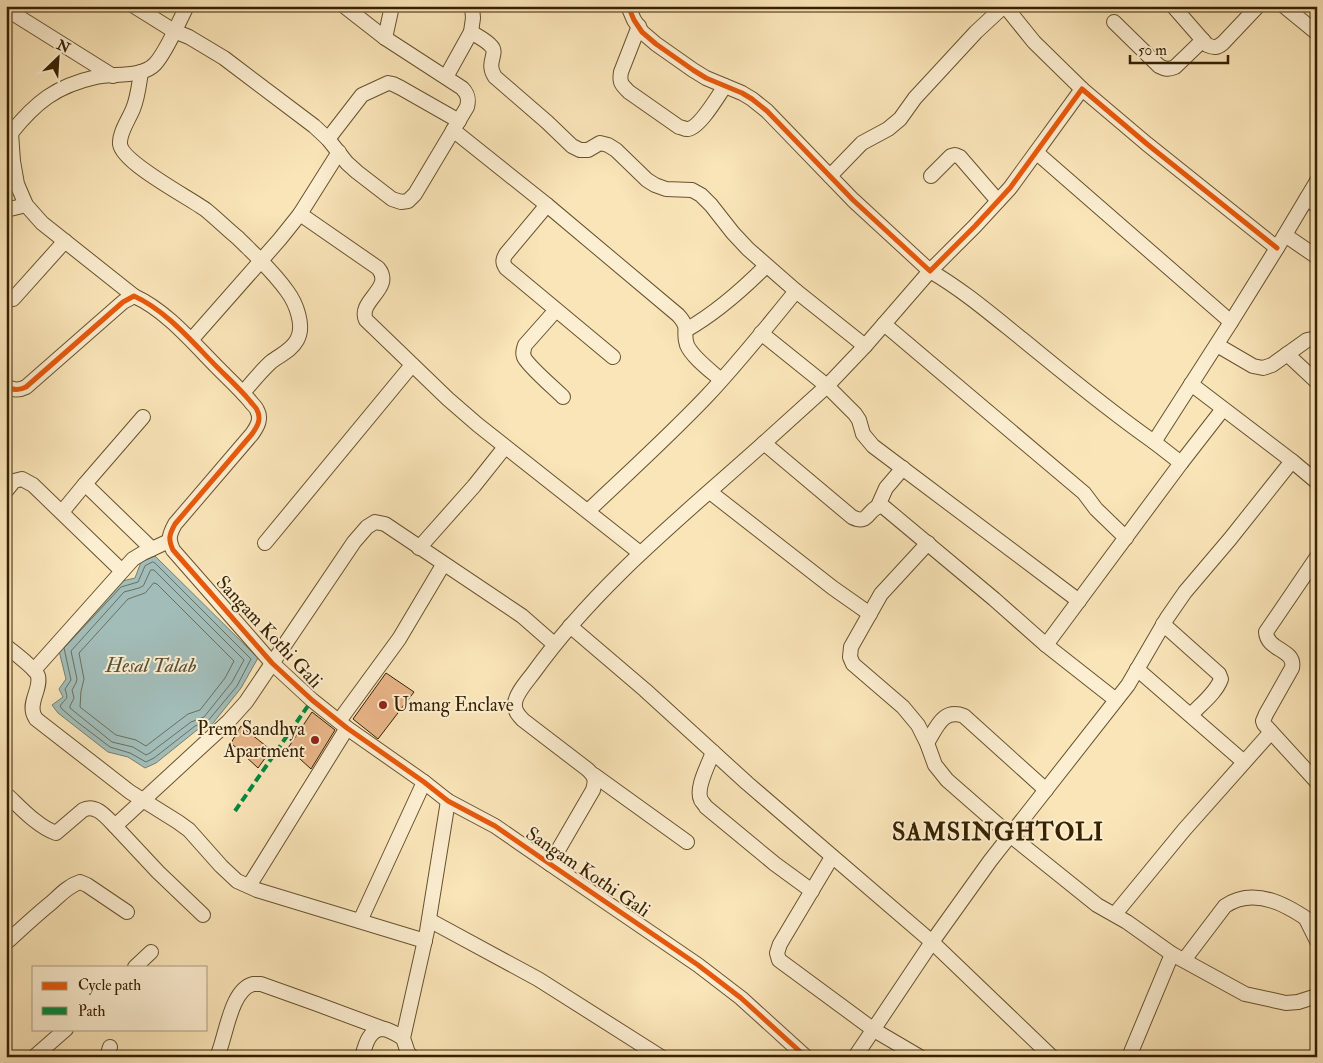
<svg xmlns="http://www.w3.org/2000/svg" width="1323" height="1063" viewBox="0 0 1323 1063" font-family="'IM FELL Double Pica',serif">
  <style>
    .water { fill: #a2bdb9; stroke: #777f6f }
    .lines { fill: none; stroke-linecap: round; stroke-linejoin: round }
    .shore { stroke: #6c6f5c; stroke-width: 1 }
    .building { fill: #e7b487; stroke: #362100 }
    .minor-casing { stroke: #67522e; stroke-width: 16 }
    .minor { stroke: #fceed1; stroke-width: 14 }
    .quiet { stroke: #00873e; stroke-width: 4; stroke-dasharray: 8 4; stroke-linecap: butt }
    .cycleway-casing { stroke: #fceed1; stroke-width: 8 }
    .cycleway { stroke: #e8590c; stroke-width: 5 }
    .poi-dot { fill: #8f2418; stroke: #fceed1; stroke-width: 2 }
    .labels { text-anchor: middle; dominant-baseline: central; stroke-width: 4; stroke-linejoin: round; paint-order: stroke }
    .street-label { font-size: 19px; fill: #362100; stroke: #fceed1 }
    .poi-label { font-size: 19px; fill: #362100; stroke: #fceed1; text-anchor: start }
    .water-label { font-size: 20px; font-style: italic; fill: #565038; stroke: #fceed1 }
    .district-label { font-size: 24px; font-weight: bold; letter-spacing: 1px; fill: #362100; stroke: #fceed1 }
  </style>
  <rect width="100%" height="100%" fill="#fae5b8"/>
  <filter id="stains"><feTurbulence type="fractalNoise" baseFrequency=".004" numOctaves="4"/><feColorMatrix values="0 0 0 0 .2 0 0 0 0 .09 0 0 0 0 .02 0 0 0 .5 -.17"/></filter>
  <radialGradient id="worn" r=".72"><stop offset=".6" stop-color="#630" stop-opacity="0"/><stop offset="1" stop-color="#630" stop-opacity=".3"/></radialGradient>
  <path class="water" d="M155,556l103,102 -17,30 -31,39 -13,3 -41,33 -11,5 -17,-11 -20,-5 -50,-39 -6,-8 11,-8 -4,-8 7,-10 -8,-32 60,-65 17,-4 6,-16z"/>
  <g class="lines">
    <g class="shore">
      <path d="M153,562l2,1 96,96 -14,27 -30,36 -12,4 -41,32 -8,4 -16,-9 -20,-6 -34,-26 -14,-12 -2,-3c6,-9 9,-5 5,-17l6,-9 -7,-32 57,-61 17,-5 7,-16z"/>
      <path d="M151,570h3l90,90 -12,22 -28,35 -13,5 -41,31 -4,2 -13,-8 -21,-5 -42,-34v-2l4,-8 -2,-8 4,-7 1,-4 -6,-28 53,-59 15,-4 4,-2z"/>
      <path d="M154,583l3,1 77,77 -9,17 -25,32 -12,4 -42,32 -10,-6 -20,-5 -36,-28 1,-16 3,-12 -5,-26 49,-54 17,-6z"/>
    </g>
  </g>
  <g class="building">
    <path d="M386,673l28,19 -36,47 -25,-20z"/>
    <path d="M312,712l23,18 -24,39 -23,-21z"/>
    <path d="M241,726l30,24 -13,18 -27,-25z"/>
  </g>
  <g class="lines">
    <defs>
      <g id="minor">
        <path d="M134,6l40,25 15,6 35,21 90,68 14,13 19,24 10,9 35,27 9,3 7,-1 7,-7 52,-87c2,-8 1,-13 -5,-19l-77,-50 -41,-32"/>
        <path d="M628,6l6,14 8,12 14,12 37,26 13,8 36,15 10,6 15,12 86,89 77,71 45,-45 35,-38 72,-99 65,55 130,104"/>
        <path d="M1005,6l29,36 48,47"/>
        <path d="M1173,6l34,39c7,3 10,3 16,-2l35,-37"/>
        <path d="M1284,6l33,27"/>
        <path d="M6,9l107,67"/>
        <path d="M1114,22l45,44c6,3 9,4 16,1l28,-27"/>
        <path d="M639,26l-18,46c-2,11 1,13 8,20l50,35c3,0 5,2 8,2 12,0 31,-33 38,-43"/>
        <path d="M471,32c6,4 15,8 20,14 8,8 -6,16 4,31l52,45 25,24 8,4h8l12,-7 8,2 8,5 31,30 8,5 11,4 26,1 9,5 10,10 22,28 15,16 48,42 69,55"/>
        <path d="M385,38l7,-32"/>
        <path d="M141,72c-2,12 -3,25 -8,37 -4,10 -14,24 -13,35 2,19 70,54 86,66 11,9 21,19 32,28 17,17 35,33 49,53 9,12 18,35 10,49 -6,11 -17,15 -26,22 -10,9 -19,20 -28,31"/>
        <path d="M446,77l25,-45 2,-14 -1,-12"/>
        <path d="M453,130l94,75 131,110c13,14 4,16 9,30 5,12 24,26 34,35"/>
        <path d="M11,133l2,28 4,23 9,21 16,18 92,73"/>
        <path d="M6,136l5,-3c25,-31 45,-47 85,-56 17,-4 46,1 59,-13 12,-13 23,-41 32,-58"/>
        <path d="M328,139l34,-44 26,-12 5,1 8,4 58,33"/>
        <path d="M1037,153l194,169"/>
        <path d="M830,176l32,-33 26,-14 12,-10 15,-21 61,-66 28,-26"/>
        <path d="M931,176l20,-20 4,-1 5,2 38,44"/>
        <path d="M1307,198l10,8"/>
        <path d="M547,205l-41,49c-3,5 -4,8 0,14l107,89"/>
        <path d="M6,210l20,-5"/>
        <path d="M300,214l78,54c17,20 -21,33 -12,52l82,79 30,26 162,128"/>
        <path d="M1285,235l32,22"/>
        <path d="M13,299l52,-58"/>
        <path d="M556,310l-31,35c-1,4 -3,7 -1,12 3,8 31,32 39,40"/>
        <path d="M884,324l200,169 12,16 30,29"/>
        <path d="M686,330c30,-17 56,-40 80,-64"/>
        <path d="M761,333l66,53 28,28 4,6 4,14 10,12 206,155"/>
        <path d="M192,339l88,-100 20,-25 39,-62"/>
        <path d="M1217,345l36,21 10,2 9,-3 35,-25 10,-2"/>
        <path d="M1287,354l30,28"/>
        <path d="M1191,384l101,77"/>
        <path d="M6,386c7,4 12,5 20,1l97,-85 11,-6c33,15 59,47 84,72 11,11 22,21 32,33 2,3 6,6 7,9 5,9 0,17 -5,24l-77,90c-6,11 -7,15 -2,26l99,113 40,37 35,28 77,54 24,19 47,25 55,38 148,101 43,33 65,59"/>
        <path d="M1181,463l-27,-21 77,-120 46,-74 40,-67"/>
        <path d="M85,484l67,65"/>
        <path d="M6,491l8,-10 8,-2 11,6 89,86"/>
        <path d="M710,492l123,96 37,26"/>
        <path d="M878,506l8,-18 17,-20"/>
        <path d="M588,511c40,-38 81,-75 119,-115 31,-33 60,-69 89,-105"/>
        <path d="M62,512l23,-28 58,-67"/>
        <path d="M265,543l147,-178"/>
        <path d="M928,543l-47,51 -30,53 -1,10 3,7 50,43 15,18 9,18 8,22 12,15 64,56 86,69 30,17 45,32 73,40 41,9 12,-1 19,-6"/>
        <path d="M419,548l55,-62 31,-39"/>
        <path d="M1317,557l-51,75c1,19 30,17 26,36l-26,46 -3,7 1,3 53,58"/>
        <path d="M1163,624l56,50 2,5c-5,14 -20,25 -30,36"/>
        <path d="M570,626l75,64 102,93 185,159 120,115"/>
        <path d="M1046,645l-52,-46 -109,-91 -3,-2c-15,1 -12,20 -30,11l-88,-74 63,-57 38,-40 65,-75c33,19 62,44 92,68 43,35 86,71 132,103"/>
        <path d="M6,646c7,6 30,23 32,30 3,12 -8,24 -5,36 0,2 2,5 3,7l94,73 48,30 11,8 32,36 16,15 20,9 168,51"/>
        <path d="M1137,669l107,93"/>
        <path d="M34,670l99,-111 10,-6 26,-12"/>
        <path d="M1116,700l-70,-55 135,-182 42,-54"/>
        <path d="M339,721l60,-82 44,-74"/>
        <path d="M927,743c10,-16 16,-35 37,-27l82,74"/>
        <path d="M713,752c-4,12 -18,36 -12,48 1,2 4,5 5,7l69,57 37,27"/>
        <path d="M594,775l93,67"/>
        <path d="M6,794c14,13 32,33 50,39l27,-23c13,-7 24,8 32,16l113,-104 18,-20 108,-160 13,-15 8,-5 10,2 137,92 32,28"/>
        <path d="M115,826l43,46 45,43"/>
        <path d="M832,857l-52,87 -3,9 2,7 95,70 46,27"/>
        <path d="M550,864l43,-74c3,-10 2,-14 -6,-21l-64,-49c-4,-4 -9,-9 -8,-16 0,-10 14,-25 19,-32 64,-89 150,-157 230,-229"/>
        <path d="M249,886l98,-158"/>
        <path d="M1115,914l69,-84 87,-98"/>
        <path d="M1306,919l11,22"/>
        <path d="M429,920l109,59 123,78"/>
        <path d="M360,921l64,-139"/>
        <path d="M6,943c15,-14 29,-27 45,-40 9,-8 17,-17 29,-21l7,3 40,27"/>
        <path d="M1184,960l41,-54c31,-21 66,1 92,20"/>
        <path d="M135,967l16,-15"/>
        <path d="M34,1057l32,-28"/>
        <path d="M107,1057l3,-10"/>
        <path d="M217,1057c9,-19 13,-67 36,-73 3,0 6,0 8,0l56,20 67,25"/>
        <path d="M362,1057c3,-11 7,-29 22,-28 6,1 14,6 19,9"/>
        <path d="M412,1057l-4,-4 -5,-15 24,-107 21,-130"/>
        <path d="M855,1057l77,-115 58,-81 138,-176 39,-67 18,-26 45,-53 62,-78 25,21"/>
        <path d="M1129,1057l43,-103"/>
      </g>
    </defs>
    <use href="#minor" class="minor-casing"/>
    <use href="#minor" class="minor"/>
    <path class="quiet" d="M235,811l77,-111"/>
    <defs>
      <g id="cycleway">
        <path d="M628,6l6,14 8,12 14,12 37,26 13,8 36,15 10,6 15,12 86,89 77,71 45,-45 35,-38 72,-99 65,55 130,104"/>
        <path d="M6,386c7,4 12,5 20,1l97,-85 11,-6c33,15 59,47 84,72 11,11 22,21 32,33 2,3 6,6 7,9 5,9 0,17 -5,24l-77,90c-6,11 -7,15 -2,26l99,113 40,37 35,28 77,54 24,19 47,25 55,38 148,101 43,33 65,59"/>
      </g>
    </defs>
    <use href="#cycleway" class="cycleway-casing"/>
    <use href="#cycleway" class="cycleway"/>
  </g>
  <g class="poi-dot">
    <circle cx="383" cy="705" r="5"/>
    <circle cx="315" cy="740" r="5"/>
  </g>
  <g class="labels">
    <g class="street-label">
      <text transform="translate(269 632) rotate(47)">Sangam Kothi Gali</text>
      <text transform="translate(588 872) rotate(34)">Sangam Kothi Gali</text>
    </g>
    <g class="poi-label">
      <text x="393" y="705">Umang Enclave</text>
      <text x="305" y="729" text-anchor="end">Prem Sandhya<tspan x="305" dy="22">Apartment</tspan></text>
    </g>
    <g class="water-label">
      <text x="151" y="665">Hesal Talab</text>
    </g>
    <g class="district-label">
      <text x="998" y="832">SAMSINGHTOLI</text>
    </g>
  </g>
  <rect width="1323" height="1063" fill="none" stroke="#fae5b8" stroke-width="25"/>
  <rect x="8" y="8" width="1308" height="1048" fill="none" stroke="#362100" stroke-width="2.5"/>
  <rect x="12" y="12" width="1298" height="1038" fill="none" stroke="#362100"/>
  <rect x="32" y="966" width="175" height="65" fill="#fceed1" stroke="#ad9c7d"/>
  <rect x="42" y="982" width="25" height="8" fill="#e8590c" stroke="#ad9c7d"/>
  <text x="78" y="990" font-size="15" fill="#362100">Cycle path</text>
  <rect x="42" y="1007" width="25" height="8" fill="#00873e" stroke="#ad9c7d"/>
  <text x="78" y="1016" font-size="15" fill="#362100">Path</text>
  <g transform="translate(58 58) rotate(25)" stroke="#fceed1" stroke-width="4" paint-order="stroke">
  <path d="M0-4L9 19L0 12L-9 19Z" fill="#362100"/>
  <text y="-8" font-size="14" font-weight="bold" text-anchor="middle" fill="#362100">N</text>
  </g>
  <path d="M1130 55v8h98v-8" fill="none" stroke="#362100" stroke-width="2.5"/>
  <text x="1138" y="55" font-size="15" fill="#362100" stroke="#fceed1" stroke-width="4" paint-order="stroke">50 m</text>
  <rect width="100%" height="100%" filter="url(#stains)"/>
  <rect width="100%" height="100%" fill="url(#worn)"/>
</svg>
